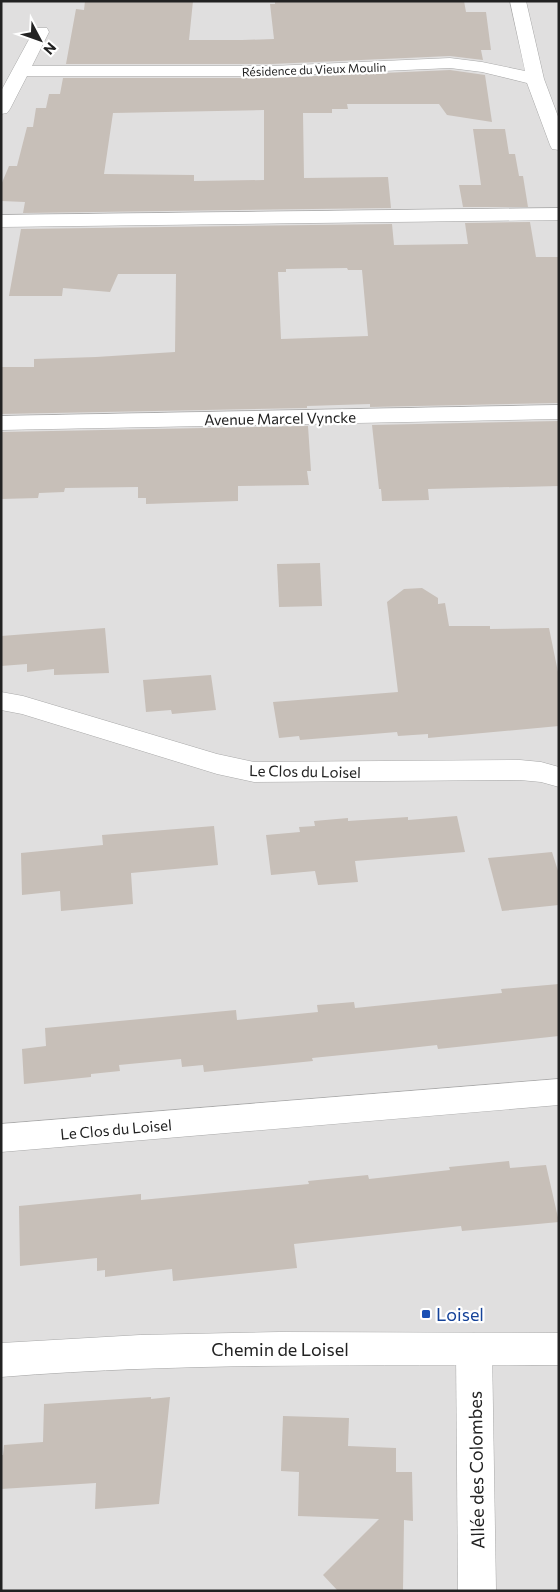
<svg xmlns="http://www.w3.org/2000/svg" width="560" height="1592" viewBox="0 0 560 1592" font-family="Commissioner,sans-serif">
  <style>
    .residential { fill: #e0dfdf }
    .building { fill: #c7bfb8; fill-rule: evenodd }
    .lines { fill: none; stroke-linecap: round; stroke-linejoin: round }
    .minor-casing { stroke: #a9a9a9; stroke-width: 1 }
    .tertiary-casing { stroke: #a9a9a9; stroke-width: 1 }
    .minor { fill: #fff; fill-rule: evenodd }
    .tertiary { fill: #fff; fill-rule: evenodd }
    .transit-dot { fill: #1a4fb4; stroke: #fff; stroke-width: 2 }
    .labels { text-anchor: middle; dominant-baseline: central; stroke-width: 4.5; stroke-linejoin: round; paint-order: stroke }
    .far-street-label { font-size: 12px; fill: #222; stroke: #fff }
    .street-label { font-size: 15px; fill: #222; stroke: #fff }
    .near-transit-label { font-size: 18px; fill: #164399; stroke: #fff; text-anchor: start }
    .near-street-label { font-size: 18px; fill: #222; stroke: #fff }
  </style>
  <rect width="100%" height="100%" fill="#f2efe9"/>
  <rect class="residential" x="1" y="1" width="558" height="1590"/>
  <g class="building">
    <path d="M85,1h108l-4,39h53l32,-1 -4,-35h5v-3h189l2,11h20l5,38h-10l2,10 -33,-4 -178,8h-206l10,-55 8,1z"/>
    <path d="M450,70l35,5 7,47 -45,-7 -8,-11h-92l1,5h-16v4h-29l1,65 84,-1 3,31 -368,5 2,-11 -24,-1v-16l8,-19h8l10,-39h6l3,-19h10l3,-14h11l3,-16h209zM264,110v70l-70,1v-6l-90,-1 9,-61z"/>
    <path d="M473,129h32l4,25h6l4,22h4l5,31h-65l-4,-22h22z"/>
    <path d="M530,222l6,35h23v146l-189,4v-3l-63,2v2l-306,6v-47h33v-8l62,-2 79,-5 1,-78h-58l-8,18 -47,-4 -1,8h-53l12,-67 371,-5 2,21 74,-1 -3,-21zM347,268l1,2h14l6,66 -87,3 -3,-67h8v-3z"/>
    <path d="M559,421v65l-131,3 1,11 -47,1 -1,-12h-2l-7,-64z"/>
    <path d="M308,426l3,45h-4l2,14 -71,1v15l-92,3v-6h-8v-11l-73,1 -1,4 -25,1 -1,5 -37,1v-67z"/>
    <path d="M320,563l2,43 -43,1 -2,-43z"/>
    <path d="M422,588l16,10v6l7,-1 4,23h41v3l59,-1 10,49v49l-131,12v-4l-30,2 -1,-4 -97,8 -1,-4 -20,2 -6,-36 125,-10 -11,-90 17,-13z"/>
    <path d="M105,628l4,45 -55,2v-6l-27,3v-8l-26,2v-30z"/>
    <path d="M211,675l5,35 -44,4 -1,-4 -25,2 -3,-32z"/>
    <path d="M457,816l8,36 -110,9 3,21 -40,3 -3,-14 -44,4 -5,-40 34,-3 -1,-5 16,-1 -1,-5 34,-3v3l60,-4v3z"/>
    <path d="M214,826l4,39 -87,8 2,31 -72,7 -1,-20 -38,4 -1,-42 82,-8 -1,-10z"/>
    <path d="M552,852l7,22v31l-57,6 -14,-53z"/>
    <path d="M559,984v52l-121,13 -1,-4 -45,5 -80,8 1,3 -109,11 -1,-7 -21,2 -1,-8 -62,6 1,6 -29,3v3l-67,7 -2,-35 24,-3 -1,-18 191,-18 1,10 81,-8 -1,-7 37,-3 1,6 147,-15 -1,-4z"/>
    <path d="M509,1161l1,7 36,-3 13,57 -97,9 -1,-5 -167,18 3,24 -124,13 -1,-12 -67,8v-7l-8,1v-13l-77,8 -1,-60 122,-12v6l168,-16 -1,-3 60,-6 1,4 81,-9 -1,-3z"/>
    <path d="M151,1397v2l19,-2 -11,107 -64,5 1,-26 -95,6v-34h2l1,-10 39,-3 1,-38z"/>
    <path d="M283,1416l66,2 -1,28 48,2v24h16l1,49 -9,-1 -1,71h-65l-15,-16 56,-56 -81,-3 1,-44 -18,-1z"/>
  </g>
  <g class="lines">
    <defs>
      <g id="minor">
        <path d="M510,1h16l18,78 15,40v31l-7,-1 -2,-4 -23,-62 -45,-11 -32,-4 -178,8h-245l-17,33 -3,4 -6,1v-23l32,-59 2,-4h12l2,4 -17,34h240l178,-8 32,4 43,9z"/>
        <path d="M559,208v12l-558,7v-12z"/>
        <path d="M559,405v14l-558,11v-14z"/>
        <path d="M1,692l22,4 194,58 37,8 266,-2 21,2 18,5v20l-18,-5 -21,-2 -266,2 -37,-8 -195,-60 -21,-4z"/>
        <path d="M559,1079v26l-558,47v-28z"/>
        <path d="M474,1333l12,4 6,12 4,242h-38l-2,-242 6,-12z"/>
      </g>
      <path id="tertiary" d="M280,1332l279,1v32c-186,1 -372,-3 -558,12v-34l139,-8z"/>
    </defs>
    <use href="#minor" class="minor-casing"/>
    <use href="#tertiary" class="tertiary-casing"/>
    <use href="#minor" class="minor"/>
    <use href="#tertiary" class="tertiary"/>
  </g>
  <rect class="transit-dot" x="421" y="1309" width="10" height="10" rx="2.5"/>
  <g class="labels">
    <g class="far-street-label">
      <text transform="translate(314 69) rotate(-2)">Résidence du Vieux Moulin</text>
    </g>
    <g class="street-label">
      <text transform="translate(280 418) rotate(-1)">Avenue Marcel Vyncke</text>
      <text transform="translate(305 771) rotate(1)">Le Clos du Loisel</text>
      <text transform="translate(116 1129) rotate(-5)">Le Clos du Loisel</text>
    </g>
    <g class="near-transit-label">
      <text x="436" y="1314">Loisel</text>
    </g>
    <g class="near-street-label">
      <text x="280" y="1349">Chemin de Loisel</text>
      <text transform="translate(476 1470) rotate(-91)">Allée des Colombes</text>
    </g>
  </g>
  <rect width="560" height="1592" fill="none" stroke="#222222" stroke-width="5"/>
  <g transform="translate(40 40) rotate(131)" stroke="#ffffff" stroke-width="4" paint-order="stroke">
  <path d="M0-4L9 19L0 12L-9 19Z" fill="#222222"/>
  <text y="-8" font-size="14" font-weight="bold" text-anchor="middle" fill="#222222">N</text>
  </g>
</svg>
